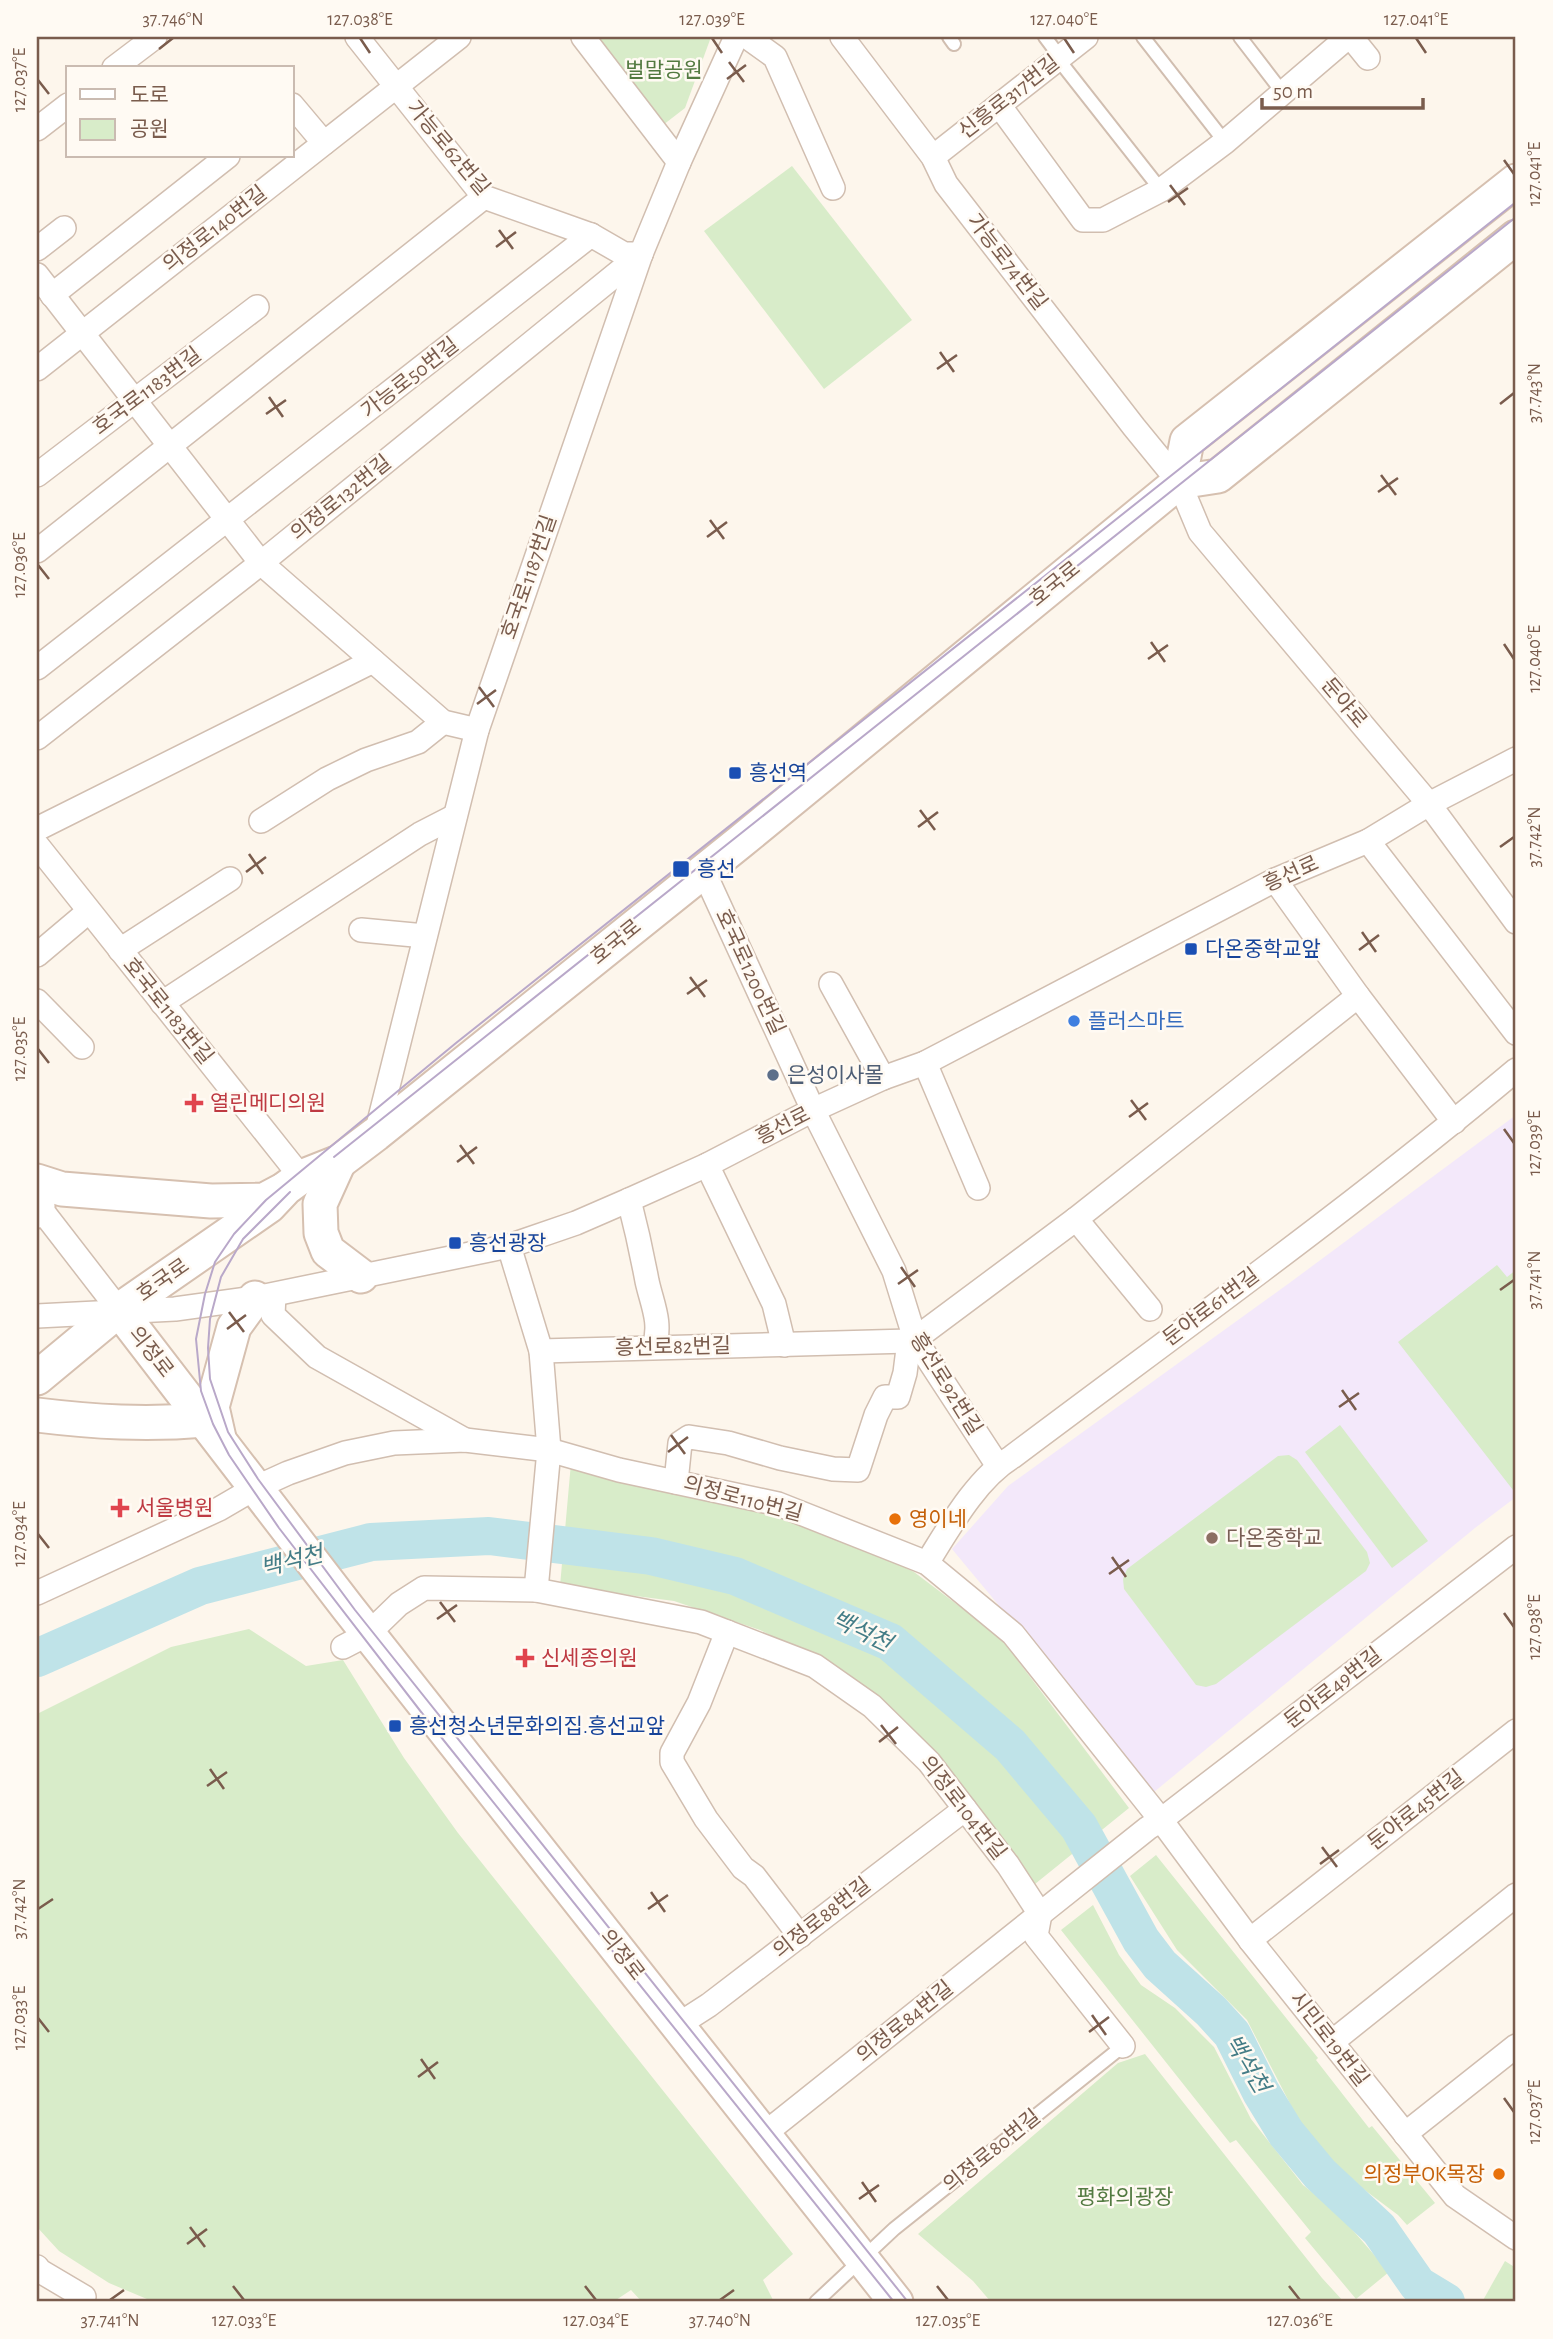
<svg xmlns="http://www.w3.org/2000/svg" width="1553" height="2339" viewBox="0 0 1553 2339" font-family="'Alegreya Sans','Noto Sans KR',sans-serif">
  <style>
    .education { fill: #f3e8fa }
    .green { fill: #d8ecc9 }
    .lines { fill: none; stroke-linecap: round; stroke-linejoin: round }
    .river { stroke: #bfe3e8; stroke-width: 38 }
    .lane-casing { stroke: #d1beb0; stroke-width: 16 }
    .street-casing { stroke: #d1beb0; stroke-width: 26 }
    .secondary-casing { stroke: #d6c0b0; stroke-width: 37 }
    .lane { stroke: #fff; stroke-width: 12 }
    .street { stroke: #fff; stroke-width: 23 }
    .secondary { stroke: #fff; stroke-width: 33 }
    .tram { stroke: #b9a8c9; stroke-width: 2 }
    .ticks { fill: none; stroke: #7a5c4d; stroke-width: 2.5 }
    .transit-dot { fill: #1a4fb4; stroke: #fffaf3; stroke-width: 2.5 }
    .shop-dot { fill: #3f7fe0; stroke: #fffaf3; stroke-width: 2.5 }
    .service-dot { fill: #5c6f8a; stroke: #fffaf3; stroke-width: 2.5 }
    .health-dot { fill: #e0444e; stroke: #fffaf3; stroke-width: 2.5 }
    .food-dot { fill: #e8710a; stroke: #fffaf3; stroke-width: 2.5 }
    .education-dot { fill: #8d6e63; stroke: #fffaf3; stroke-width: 2.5 }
    .labels { text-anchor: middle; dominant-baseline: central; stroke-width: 5; stroke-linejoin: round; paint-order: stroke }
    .park-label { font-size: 21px; fill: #537a41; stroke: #fffaf3 }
    .street-label { font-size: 21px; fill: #7a5c4d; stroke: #fffaf3 }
    .transit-label { font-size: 21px; fill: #164399; stroke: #fffaf3; text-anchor: start }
    .shop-label { font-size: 21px; fill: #366cbe; stroke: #fffaf3; text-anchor: start }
    .service-label { font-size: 21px; fill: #4e5e75; stroke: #fffaf3; text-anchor: start }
    .health-label { font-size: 21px; fill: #be3a42; stroke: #fffaf3; text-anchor: start }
    .food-label { font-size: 21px; fill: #c56008; stroke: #fffaf3; text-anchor: start }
    .education-label { font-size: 21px; fill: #785e54; stroke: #fffaf3; text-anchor: start }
    .water-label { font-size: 23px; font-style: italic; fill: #437c86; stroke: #fffaf3 }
    .neatline { fill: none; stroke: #7a5c4d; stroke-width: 2.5 }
    .ticks-label { font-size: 18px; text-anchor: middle; fill: #7a5c4d }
  </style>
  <rect width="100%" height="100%" fill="#fdf6ec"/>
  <path class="education" d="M1516,1115v382l-41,31 -321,264 -202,-243 56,-63 280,-202z"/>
  <g class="green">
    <path d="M596,37h115l-26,71 -22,17z"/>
    <path d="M792,166l120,154 -88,69 -120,-158z"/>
    <path d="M1497,1265l10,12 9,-7v217l-3,3 -115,-148z"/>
    <path d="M1340,1425l88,116 -36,27 -87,-116z"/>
    <path d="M1289,1455l8,5 70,92 3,11 -4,8 -150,113 -10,3 -10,-2 -72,-96 -1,-10 4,-10 151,-113z"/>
    <path d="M571,1463l199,48 109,44 35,17 86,65 129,171 -94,76 -137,-166 -67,-53 -71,-35 -86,-29 -114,-15z"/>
    <path d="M249,1629l57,37 37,-6 61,98 54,75 335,421 -30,26 11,22h-132l-11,-12 -18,12h-459l-45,-19 -50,-32 -22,-24v-513l134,-67z"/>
    <path d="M1156,1855l162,203 -2,2 53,68 3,-2 63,77 -28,22 -9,-10 -64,-48 -31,-38 -56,-109 -70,-70 -47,-74z"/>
    <path d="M1093,1905l26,50 22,30 34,23 39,39 37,72 52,66 34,27 52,60 -33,27 -51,-61 6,-6 -75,-92 -6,3 -169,-213z"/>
    <path d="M1145,2054l177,224 22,24h-353l-18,-21 -55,-47 200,-171z"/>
    <path d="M1505,2261l11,7v34h-34z"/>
  </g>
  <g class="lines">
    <path class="river" d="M37,1658l163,-72 171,-44 118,-6 162,20 84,20 155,66 120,103 69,82 62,113 19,25 51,46 21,23 29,58 25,41 34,41 59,55 39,56 28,17"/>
    <defs>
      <g id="lane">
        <path d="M949,37l5,7"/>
        <path d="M1045,37l15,20"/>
        <path d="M1143,37l82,105"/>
        <path d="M1240,37l43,56"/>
        <path d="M1058,59l103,131"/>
        <path d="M816,2302l78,-73 229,-183"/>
      </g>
      <g id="street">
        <path d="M357,37l127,160 107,38 33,19h17"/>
        <path d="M583,37l96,125"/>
        <path d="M747,37l28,20 58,131"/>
        <path d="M842,37l91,120 13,27 188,243 45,55 21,50 229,272 87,118"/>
        <path d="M1351,37l17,21"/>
        <path d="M114,68l41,-31"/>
        <path d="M292,105l32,38"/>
        <path d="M999,105l84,115h20l58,-30 64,-48 123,-105"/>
        <path d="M37,129l31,-24"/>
        <path d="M933,157l153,-120"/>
        <path d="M37,249l27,-21"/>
        <path d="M37,275l224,288 182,159 34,8"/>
        <path d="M52,295l176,-139"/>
        <path d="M37,369l422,-332"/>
        <path d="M37,475l220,-168"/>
        <path d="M37,551l447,-354"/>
        <path d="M37,668l554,-433"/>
        <path d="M37,738l224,-175 380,-309"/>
        <path d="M261,821l66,-42 39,-19 52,-18 25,-20"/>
        <path d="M37,829l336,-168"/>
        <path d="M1368,841l148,192"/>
        <path d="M37,845l264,332"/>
        <path d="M704,872l109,238 81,161 21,68 83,127"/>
        <path d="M1275,880l83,116 96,126"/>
        <path d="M361,930l64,6"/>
        <path d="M120,950l110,-71"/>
        <path d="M37,955l51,-43"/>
        <path d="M831,984l52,94"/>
        <path d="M37,1001l45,46"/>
        <path d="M162,1003l258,-169 35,-18"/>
        <path d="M925,1063l53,125"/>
        <path d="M376,1134l101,-404 164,-476 38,-92 57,-125"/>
        <path d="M707,1165l67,139 10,41"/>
        <path d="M629,1200c7,27 13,54 18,81 5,23 15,42 7,65"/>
        <path d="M37,1204l82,106"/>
        <path d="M1076,1219l74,90"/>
        <path d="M509,1246l32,105 8,99 -13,140"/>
        <path d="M274,1295l-1,20 44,42 148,83"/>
        <path d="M37,1316l138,-7 80,-11 254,-52 67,-23 53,-23 78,-35 106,-55 70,-32 42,-15 350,-183 93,-39 61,-37 87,-45"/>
        <path d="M541,1351l368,-10 6,-2 161,-120 282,-223"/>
        <path d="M676,1482l4,-39 9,-6 39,6 52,15 53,11 25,1 18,-55 9,-18h13l7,-24 4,-32"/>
        <path d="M927,1563c22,-35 49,-84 85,-106 169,-127 342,-251 504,-387"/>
        <path d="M37,1593l182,-84 36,-21 33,-15 57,-20 49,-10 71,-3 84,10 70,20 159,34 149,59 86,71 148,186 89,120 205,256 61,42"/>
        <path d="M727,1632l-28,71 -27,50v9l34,57 37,49 11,8 46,60"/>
        <path d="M343,1647l25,-13 31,-30 25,-16 112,2 165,32 114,44 57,40 57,56 79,103 32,49 -4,22 87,110"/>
        <path d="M1250,1940l266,-209"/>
        <path d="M678,2025l31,-20 256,-196"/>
        <path d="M1332,2042l184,-147"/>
        <path d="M764,2134l384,-306 13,-8 355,-273"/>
        <path d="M1405,2134l111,-88"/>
        <path d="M37,2267l3,4 44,26 -3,5"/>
      </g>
      <g id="secondary">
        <path d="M1179,482l8,-41 329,-260"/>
        <path d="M339,1162l-19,42 1,29 7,18 33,25"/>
        <path d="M37,1181l25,8 149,12 53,-1 17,-9"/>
        <path d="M37,1211l1,-5"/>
        <path d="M119,1310l229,298 548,694"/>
        <path d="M37,1378l82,-68 150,-104 17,-18 15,-11 38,-15 37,-28 364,-292 439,-360 39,-6 298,-239"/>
        <path d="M37,1415c58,7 109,10 168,5"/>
        <path d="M219,1438l-7,-31 22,-80 21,-29"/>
      </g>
    </defs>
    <use href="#lane" class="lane-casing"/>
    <use href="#street" class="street-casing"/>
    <use href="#secondary" class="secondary-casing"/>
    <use href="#lane" class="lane"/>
    <use href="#street" class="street"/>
    <use href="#secondary" class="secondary"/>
    <g class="tram">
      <path d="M334,1157l1182,-940"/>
      <path d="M290,1192l-47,47 -22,38 -11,42 -2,29 2,31 18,53 30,47 97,131 553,692"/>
      <path d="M894,2302l-469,-585 -146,-189 -50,-73 -16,-31 -12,-33 -5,-52 9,-45 10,-32 19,-28 32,-34 190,-157 1060,-841"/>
    </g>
  </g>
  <path class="ticks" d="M360,38l10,15M712,38l10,15M1064,38l10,15M1416,38l10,15M159,49l14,-11M729,62l15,20M727,79l19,-14M38,80l11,14M1504,160l10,14M1170,185l15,20M1168,202l20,-14M499,230l14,19M496,247l20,-15M940,352l14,20M937,369l20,-14M269,397l14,20M1500,404l14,-11M266,414l20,-14M1381,475l15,20M1378,492l20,-14M710,520l14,19M707,537l20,-15M38,565l11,14M1151,642l14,20M1504,644l10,15M1148,659l20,-14M479,687l15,20M477,704l19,-14M920,810l15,20M918,827l20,-15M1500,847l14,-10M249,854l14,20M246,872l20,-15M1362,932l14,20M1359,950l20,-15M690,977l15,20M687,994l20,-14M38,1049l11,14M1131,1100l15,20M1129,1117l19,-14M1504,1129l10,14M460,1145l14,19M457,1162l20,-15M901,1267l14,20M898,1284l20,-14M1500,1290l14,-10M229,1312l15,20M227,1329l19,-14M1342,1390l14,20M1339,1407l20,-14M671,1435l14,19M668,1452l20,-15M38,1534l11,14M1112,1557l14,20M1109,1574l20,-14M440,1602l15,20M1504,1613l10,14M437,1619l20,-14M881,1725l15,19M879,1742l19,-15M210,1769l14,20M207,1786l20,-14M1322,1847l15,20M1320,1864l19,-14M651,1892l14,20M38,1909l15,-10M648,1909l20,-14M1092,2015l14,20M38,2018l11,14M1089,2032l20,-15M421,2059l14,20M418,2077l20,-15M1504,2098l10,14M862,2182l14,20M859,2199l20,-14M190,2227l15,20M187,2244l20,-15M233,2286l11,14M585,2286l11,14M937,2286l11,14M1289,2286l11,14M110,2300l14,-10M720,2300l14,-10"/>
  <g class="transit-dot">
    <rect x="728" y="766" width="14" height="14" rx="3.5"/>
    <rect x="672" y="860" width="18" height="18" rx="3.5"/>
    <rect x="1184" y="942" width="14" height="14" rx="3.5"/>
    <rect x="448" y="1236" width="14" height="14" rx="3.5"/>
    <rect x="388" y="1719" width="14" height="14" rx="3.5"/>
  </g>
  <circle class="shop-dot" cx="1074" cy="1021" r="7"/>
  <circle class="service-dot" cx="773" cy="1075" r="7"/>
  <g class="health-dot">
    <path d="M190.5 1092.5h7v7h7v7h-7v7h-7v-7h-7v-7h7z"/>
    <path d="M116.5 1497.5h7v7h7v7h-7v7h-7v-7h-7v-7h7z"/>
    <path d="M521.5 1647.5h7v7h7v7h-7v7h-7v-7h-7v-7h7z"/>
  </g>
  <g class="food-dot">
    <circle cx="895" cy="1519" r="7"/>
    <circle cx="1499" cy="2174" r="7"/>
  </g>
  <circle class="education-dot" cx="1212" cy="1538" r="7"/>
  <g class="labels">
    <g class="park-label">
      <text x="664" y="70">벌말공원</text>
      <text x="1125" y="2197">평화의광장</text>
    </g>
    <g class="street-label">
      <text transform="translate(1009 97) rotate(-38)">신흥로317번길</text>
      <text transform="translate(448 148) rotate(50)">가능로62번길</text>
      <text transform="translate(215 229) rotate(-38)">의정로140번길</text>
      <text transform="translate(1007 262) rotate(52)">가능로74번길</text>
      <text transform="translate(410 378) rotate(-38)">가능로50번길</text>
      <text transform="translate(147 391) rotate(-37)">호국로1183번길</text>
      <text transform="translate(341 498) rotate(-39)">의정로132번길</text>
      <text transform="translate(529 577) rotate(-71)">호국로1187번길</text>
      <text transform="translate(1055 584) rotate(-39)">호국로</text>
      <text transform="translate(1344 703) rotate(50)">둔야로</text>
      <text transform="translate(1291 874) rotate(-24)">흥선로</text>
      <text transform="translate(616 942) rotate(-39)">호국로</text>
      <text transform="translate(750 972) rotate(65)">호국로1200번길</text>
      <text transform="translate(168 1011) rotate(51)">호국로1183번길</text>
      <text transform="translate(783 1126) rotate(-27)">흥선로</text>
      <text transform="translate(163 1280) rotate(-35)">호국로</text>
      <text transform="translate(1211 1307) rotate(-37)">둔야로61번길</text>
      <text transform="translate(673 1347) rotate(-1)">흥선로82번길</text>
      <text transform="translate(151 1352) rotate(52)">의정로</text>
      <text transform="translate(946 1384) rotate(58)">흥선로92번길</text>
      <text transform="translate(743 1499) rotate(15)">의정로110번길</text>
      <text transform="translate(1333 1688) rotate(-38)">둔야로49번길</text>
      <text transform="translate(963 1808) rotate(52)">의정로104번길</text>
      <text transform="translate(1416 1810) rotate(-38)">둔야로45번길</text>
      <text transform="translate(822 1918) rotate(-38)">의정로88번길</text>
      <text transform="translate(622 1955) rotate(52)">의정로</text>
      <text transform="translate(905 2022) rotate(-39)">의정로84번길</text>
      <text transform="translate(1329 2039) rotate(52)">시민로19번길</text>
      <text transform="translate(992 2151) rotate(-39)">의정로80번길</text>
    </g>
    <g class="transit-label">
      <text x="749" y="773">흥선역</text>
      <text x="697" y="869">흥선</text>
      <text x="1205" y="949">다온중학교앞</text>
      <text x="469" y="1243">흥선광장</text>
      <text x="409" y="1726">흥선청소년문화의집.흥선교앞</text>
    </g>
    <g class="shop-label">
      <text x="1088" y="1021">플러스마트</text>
    </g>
    <g class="service-label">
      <text x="787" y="1075">은성이사몰</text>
    </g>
    <g class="health-label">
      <text x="210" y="1103">열린메디의원</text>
      <text x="136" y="1508">서울병원</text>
      <text x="541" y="1658">신세종의원</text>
    </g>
    <g class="food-label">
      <text x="909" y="1519">영이네</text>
      <text x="1485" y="2174" text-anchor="end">의정부OK목장</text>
    </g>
    <g class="education-label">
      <text x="1226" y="1538">다온중학교</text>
    </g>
    <g class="water-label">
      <text transform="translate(292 1562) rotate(-14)">백석천</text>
      <text transform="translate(861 1632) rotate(26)">백석천</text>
      <text transform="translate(1246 2064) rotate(59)">백석천</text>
    </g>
  </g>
  <rect width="1553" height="2339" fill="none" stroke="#fffaf3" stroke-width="77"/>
  <rect x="66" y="66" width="228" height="91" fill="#fffaf3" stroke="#cabbb1" stroke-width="2"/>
  <rect x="80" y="89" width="35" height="10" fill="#ffffff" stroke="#cabbb1" stroke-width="2"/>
  <text x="130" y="102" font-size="21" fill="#7a5c4d">도로</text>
  <rect x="80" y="119" width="35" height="21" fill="#d8ecc9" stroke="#cabbb1" stroke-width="2"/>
  <text x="130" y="136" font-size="21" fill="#7a5c4d">공원</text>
  <path d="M1262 98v10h161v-10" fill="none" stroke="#7a5c4d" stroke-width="3.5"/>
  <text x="1273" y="98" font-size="21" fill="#7a5c4d" stroke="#fffaf3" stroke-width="5" paint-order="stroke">50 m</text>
  <rect x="38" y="38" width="1476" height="2262" class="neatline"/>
  <g class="ticks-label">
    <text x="173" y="25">37.746°N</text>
    <text x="360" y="25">127.038°E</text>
    <text x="712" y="25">127.039°E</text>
    <text x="1064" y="25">127.040°E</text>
    <text x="1416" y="25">127.041°E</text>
    <text transform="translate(19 80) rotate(-90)" y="6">127.037°E</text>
    <text transform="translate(1534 174) rotate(-90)" y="6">127.041°E</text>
    <text transform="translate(1534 393) rotate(-90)" y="6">37.743°N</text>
    <text transform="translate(19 565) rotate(-90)" y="6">127.036°E</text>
    <text transform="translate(1534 659) rotate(-90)" y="6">127.040°E</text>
    <text transform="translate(1534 837) rotate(-90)" y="6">37.742°N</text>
    <text transform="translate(19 1049) rotate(-90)" y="6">127.035°E</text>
    <text transform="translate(1534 1143) rotate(-90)" y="6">127.039°E</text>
    <text transform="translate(1534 1280) rotate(-90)" y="6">37.741°N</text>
    <text transform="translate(19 1534) rotate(-90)" y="6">127.034°E</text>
    <text transform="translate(1534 1627) rotate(-90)" y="6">127.038°E</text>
    <text transform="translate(19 1909) rotate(-90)" y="6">37.742°N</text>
    <text transform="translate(19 2018) rotate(-90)" y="6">127.033°E</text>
    <text transform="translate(1534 2112) rotate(-90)" y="6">127.037°E</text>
    <text x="110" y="2326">37.741°N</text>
    <text x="244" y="2326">127.033°E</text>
    <text x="596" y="2326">127.034°E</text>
    <text x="720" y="2326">37.740°N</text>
    <text x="948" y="2326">127.035°E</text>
    <text x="1300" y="2326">127.036°E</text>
  </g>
</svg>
